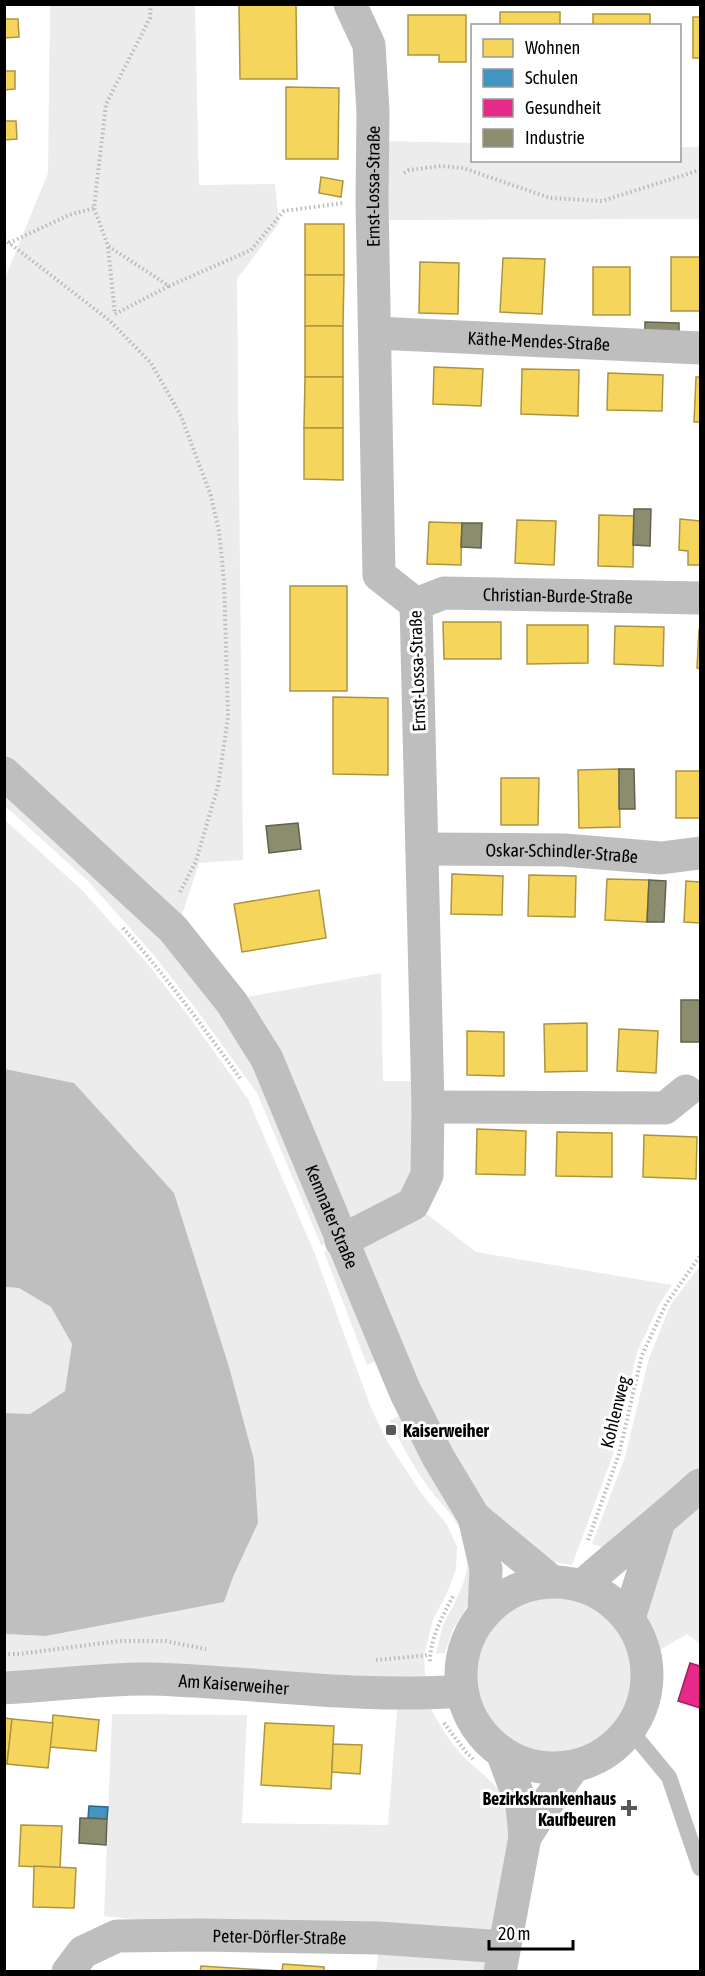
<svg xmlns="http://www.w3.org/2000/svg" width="705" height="1976" viewBox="0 0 705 1976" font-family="'Asap Condensed',sans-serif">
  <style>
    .green { fill: #ececec }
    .water { fill: #bfbfbf }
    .homes { fill: #f6d55c; stroke: #ac9540; stroke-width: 1.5 }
    .schools { fill: #4393c3; stroke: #2f6788; stroke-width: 1.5 }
    .health { fill: #e7298a; stroke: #a21d61; stroke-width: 1.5 }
    .industry { fill: #8c8c6e; stroke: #62624d; stroke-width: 1.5 }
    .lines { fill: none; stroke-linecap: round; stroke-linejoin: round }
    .path { stroke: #b9b9b9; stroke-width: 4; stroke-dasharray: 1.5 3; stroke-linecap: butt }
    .lane { stroke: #bebebe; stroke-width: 16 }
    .street { stroke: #bebebe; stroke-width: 33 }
    .poi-dot { fill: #595959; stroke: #fff; stroke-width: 2 }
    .labels { text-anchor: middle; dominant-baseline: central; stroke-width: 6; stroke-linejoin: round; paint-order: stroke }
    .street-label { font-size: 18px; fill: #000; stroke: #fff }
    .poi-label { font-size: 18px; font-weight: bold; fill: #000; stroke: #fff; text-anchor: start }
  </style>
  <rect width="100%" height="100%" fill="#fff"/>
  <g class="green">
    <path d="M50,5h145l4,180 76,-1 4,39 -42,56 6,581 -44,3 -20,61 -175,-160 1,-486 43,-105z"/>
    <path d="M385,141l87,2v17h208v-13h20v72l-315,1z"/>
    <path d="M4,782l163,152 59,73 105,236 -10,2 -64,-152 -61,-84 -43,-55 -65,-73 -83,-75z"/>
    <path d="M5,820l78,71 63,71 44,56 58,81 67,155 56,154 16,33 32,49 28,35 10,21 -1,23 -8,22 -15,29 -9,36 2,33 -421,-8v-47l41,2 178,-34 9,-25 25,-54 -4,-63 -14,-44 -166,-333 -69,-14z"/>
    <path d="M381,973l2,108h31l2,92 -12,27 -59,27 -104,-229z"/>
    <path d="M423,1211l53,41 196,33 -12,18 -23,49 -23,100 -42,113 -25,-4 -65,-52 -34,-58 -94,-208z"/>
    <path d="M334,1247l42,114 -9,4 -43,-113z"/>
    <path d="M700,1266v204l-95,78 -13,-4 33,-87 24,-99 22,-54z"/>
    <path d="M4,1287l15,1 32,19 21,37 -7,47 -35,23 -25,-1z"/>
    <path d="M400,1416l65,106 10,51 -7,32 -15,24 -8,24 -9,1c3,-10 4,-21 8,-31 9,-18 20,-35 23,-55 4,-40 -21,-56 -41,-84 -14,-20 -26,-42 -36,-64z"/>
    <path d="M700,1499v145l-13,-10 -29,17 -16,-36 25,-85z"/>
    <circle cx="554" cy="1674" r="78"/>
    <path d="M398,1698h28c9,20 22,42 37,58 15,16 35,27 44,47 10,22 -8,106 -13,133l-290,-9 -100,-11 8,-202 135,1 -5,108 146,2z"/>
    <path d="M379,1945l111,9 -3,17 -111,1z"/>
  </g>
  <path class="water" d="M5,1069l69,14 100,110 55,174 25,93 4,63 -25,54 -9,25 -178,34 -41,-2v-221l25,1 35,-23 7,-47 -21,-37 -32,-19 -14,-1z"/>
  <g class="homes">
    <path d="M239,4h57l1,75h-57z"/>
    <rect x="500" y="12" width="60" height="14"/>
    <rect x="593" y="14" width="57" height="12"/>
    <path d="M408,15h58v47h-27v-7h-31z"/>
    <rect x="693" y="17" width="7" height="41"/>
    <path d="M4,19h14l1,18 -15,1z"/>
    <path d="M4,71h11v18l-11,1z"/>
    <path d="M286,87l53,1 -1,71h-52z"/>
    <path d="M4,121h12l1,18 -13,1z"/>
    <path d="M321,177l22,4 -2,16 -22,-4z"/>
    <rect x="305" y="224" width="39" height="51"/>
    <rect x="671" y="257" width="29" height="54"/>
    <path d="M503,258l42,1 -3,55 -42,-2z"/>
    <path d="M420,262l39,1 -1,51 -39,-1z"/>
    <rect x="593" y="267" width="37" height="48"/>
    <path d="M305,275h39l-1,51h-38z"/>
    <rect x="305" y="326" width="38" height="51"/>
    <path d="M434,367l49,2 -2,37 -48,-2z"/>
    <path d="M522,369l57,1 -1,46 -57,-2z"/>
    <path d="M608,373l55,2 -1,36 -55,-1z"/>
    <path d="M305,377h38v51h-39z"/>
    <path d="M696,377h4v45h-6z"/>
    <path d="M304,428h39v52l-39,-1z"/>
    <path d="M599,515l35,1 -1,51 -35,-1z"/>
    <path d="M680,519l20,2v44h-12v-14l-9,-1z"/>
    <path d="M517,520l39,1 -2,44 -39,-2z"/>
    <path d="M429,522l33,1 -1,42 -34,-1z"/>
    <rect x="290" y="586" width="57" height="105"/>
    <path d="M443,622h58v37h-57z"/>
    <path d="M527,625h61v38l-61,1z"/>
    <path d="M615,626l49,1 -1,39 -49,-2z"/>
    <path d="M699,630h1v39l-3,-1z"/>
    <path d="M333,697l55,1v77l-55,-1z"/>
    <path d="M619,769l1,58 -41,1 -1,-58z"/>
    <rect x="676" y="771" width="24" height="47"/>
    <path d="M501,778h38l-1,47h-37z"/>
    <path d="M452,874l51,2 -1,39 -51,-1z"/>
    <path d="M529,875l47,1 -1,41 -47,-1z"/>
    <path d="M607,879l42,1 -2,42 -42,-2z"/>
    <path d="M686,881l14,1v41l-16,-1z"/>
    <path d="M319,890l7,48 -84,14 -8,-48z"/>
    <path d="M587,1023v48l-42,1 -1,-48z"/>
    <path d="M619,1029l39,2 -2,42 -39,-2z"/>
    <path d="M467,1031l37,1v44l-37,-1z"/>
    <path d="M477,1129l49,2 -1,44 -49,-1z"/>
    <path d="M557,1132l55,1v44l-56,-1z"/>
    <path d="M644,1135l53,2 -1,42 -53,-2z"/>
    <path d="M53,1715l46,5 -3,31 -46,-4z"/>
    <path d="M4,1718l8,1 -5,45h-3z"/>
    <path d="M12,1719l41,4 -5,45 -41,-4z"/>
    <path d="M265,1723l69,3 -3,63 -70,-4z"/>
    <path d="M333,1744l29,1 -2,29 -28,-2z"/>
    <path d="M21,1825l41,1 -2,42 -41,-2z"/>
    <path d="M34,1866l42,2 -2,40 -41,-1z"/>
    <path d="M283,1964l41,3v5h-124l1,-6 81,5z"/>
  </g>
  <path class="schools" d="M89,1806l19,1 -1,12 -19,-1z"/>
  <path class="health" d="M690,1663l10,3v42l-22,-7z"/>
  <g class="industry">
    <path d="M645,322l34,1v16l-34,-1z"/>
    <path d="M634,509h17l-1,37 -17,-1z"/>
    <path d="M462,523h20l-1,25 -20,-1z"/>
    <path d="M619,769h15l1,40h-16z"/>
    <path d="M298,823l3,26 -32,4 -3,-27z"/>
    <path d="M649,880l17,1 -2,41h-17z"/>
    <rect x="681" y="1000" width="19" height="42"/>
    <path d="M80,1818l27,1 -1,26 -27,-2z"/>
  </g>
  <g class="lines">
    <g class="path">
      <path d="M151,4l-1,14 -44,86 -12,104 14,38 61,40 82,-36 33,-39 59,-8"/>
      <path d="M404,173l5,-3 32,-4 22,2 87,30 52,3 98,-31"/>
      <path d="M4,239l105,81 42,43 30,53 30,80 8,35 5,49 4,137 -10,69 -22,75 -17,33"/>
      <path d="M9,243l60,-28 25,-7"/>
      <path d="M108,247l7,67 54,-28"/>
      <path d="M123,928c43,48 80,99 117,150"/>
      <path d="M588,1540l31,-86 23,-99 24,-51 34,-48"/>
      <path d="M4,1654h15l100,-13h46l41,8"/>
      <path d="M376,1660l54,-5"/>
      <path d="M430,1661c0,-23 13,-45 23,-65"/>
      <path d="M444,1723l22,29 7,7"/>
    </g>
    <path class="lane" d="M630,1730l39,47 31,91"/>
    <g class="street">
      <path id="s1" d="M375,333l325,15"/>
      <path id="s2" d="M416,604l28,-11 256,5"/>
      <path id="s3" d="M4,773l169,156 59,74 35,56 138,332 33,66 36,60 12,52 -2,43"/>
      <path id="s4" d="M422,849l142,1 97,8 39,-5"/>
      <path d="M428,1107l237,1 21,-17"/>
      <path id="s5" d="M341,1241l72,-37 14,-29 1,-68 -12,-503 -37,-29 -7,-374 1,-89 -4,-67 -19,-41"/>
      <path d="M474,1517l77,64"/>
      <circle cx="554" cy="1675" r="93"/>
      <path d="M582,1586c39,-35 80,-66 118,-101"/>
      <path d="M629,1618l30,-96"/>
      <path id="s6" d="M4,1688c49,-2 98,-10 147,-9 104,3 207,20 311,12"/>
      <path d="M525,1837l22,-34 26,-36"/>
      <path id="s7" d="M68,1972l15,-20 34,-16 86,-1 175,3 126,9"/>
      <path d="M500,1972l25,-135 -3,-31 -20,-54"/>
    </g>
  </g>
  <g class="poi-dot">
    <rect x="385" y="1424" width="12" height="12" rx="3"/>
    <path d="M626 1799h6v6h6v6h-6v6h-6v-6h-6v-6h6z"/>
  </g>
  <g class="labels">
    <g class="street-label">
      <text stroke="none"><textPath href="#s5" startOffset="1120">Ernst-Lossa-Straße</textPath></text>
      <text stroke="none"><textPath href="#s1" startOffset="164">Käthe-Mendes-Straße</textPath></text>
      <text stroke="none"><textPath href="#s2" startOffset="144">Christian-Burde-Straße</textPath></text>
      <text transform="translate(417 671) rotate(-92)">Ernst-Lossa-Straße</text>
      <text stroke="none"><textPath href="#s4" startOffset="140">Oskar-Schindler-Straße</textPath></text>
      <text stroke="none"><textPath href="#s3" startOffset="561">Kemnater Straße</textPath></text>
      <text transform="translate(615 1412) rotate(-76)">Kohlenweg</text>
      <text stroke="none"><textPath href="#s6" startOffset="230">Am Kaiserweiher</textPath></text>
      <text stroke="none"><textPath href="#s7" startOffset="225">Peter-Dörfler-Straße</textPath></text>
    </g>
    <g class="poi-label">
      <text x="403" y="1430">Kaiserweiher</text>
      <text x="616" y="1798" text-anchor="end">Bezirkskrankenhaus<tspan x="616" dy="21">Kaufbeuren</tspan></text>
    </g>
  </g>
  <rect width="705" height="1976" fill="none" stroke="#000000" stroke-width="12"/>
  <rect x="471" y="24" width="210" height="138" fill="#ffffff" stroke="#999999" stroke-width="1.5"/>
  <rect x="483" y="39" width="30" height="18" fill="#f6d55c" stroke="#999999" stroke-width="1.5"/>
  <text x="525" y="54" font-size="18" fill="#000000">Wohnen</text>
  <rect x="483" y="69" width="30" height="18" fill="#4393c3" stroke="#999999" stroke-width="1.5"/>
  <text x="525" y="84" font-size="18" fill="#000000">Schulen</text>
  <rect x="483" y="99" width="30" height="18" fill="#e7298a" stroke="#999999" stroke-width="1.5"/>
  <text x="525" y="114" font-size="18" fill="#000000">Gesundheit</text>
  <rect x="483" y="129" width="30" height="18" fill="#8c8c6e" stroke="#999999" stroke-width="1.5"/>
  <text x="525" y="144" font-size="18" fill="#000000">Industrie</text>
  <path d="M489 1940v9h84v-9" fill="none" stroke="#000000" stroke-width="3"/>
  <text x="498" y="1940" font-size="18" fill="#000000" stroke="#ffffff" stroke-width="4.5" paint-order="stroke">20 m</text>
</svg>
